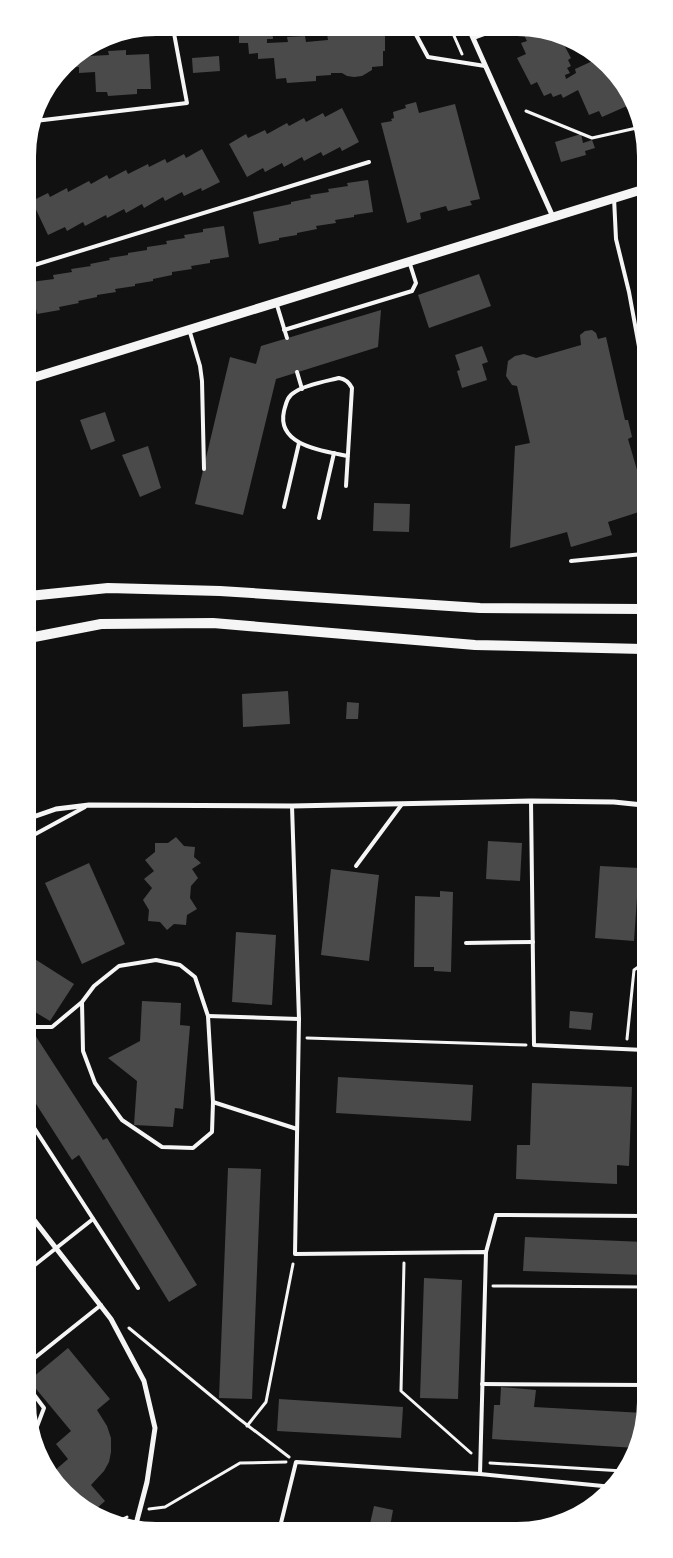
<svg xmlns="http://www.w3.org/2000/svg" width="673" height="1558" viewBox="0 0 673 1558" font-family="Arial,sans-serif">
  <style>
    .building { fill: #4a4a4a }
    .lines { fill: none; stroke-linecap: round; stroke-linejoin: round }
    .path { stroke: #f5f5f5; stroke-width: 3 }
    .service { stroke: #f5f5f5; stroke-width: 4 }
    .minor { stroke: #f5f5f5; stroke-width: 5 }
    .tertiary { stroke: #f5f5f5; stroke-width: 9 }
    .secondary { stroke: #f5f5f5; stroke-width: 10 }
  </style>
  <rect width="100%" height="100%" fill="#111"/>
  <g class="building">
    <path d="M234,28h38l1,11h-6v4l21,-1 -1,-5 18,-1 1,6 22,-2 -1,-6 17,-1v-4h17l1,4 16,-1v3h7v16h-2v15l-11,1v3l-10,6 -8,1 -7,-1 -5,-3h-11v2l-15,1v5l-29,2 -1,-5 -10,1 -2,-21 -16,1v-6l-9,1 -1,-11h-9v-7h-4z"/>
    <path d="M533,30h9l20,11 9,17 -3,2 3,6 -4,2 3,5 -5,2 1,4 10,-6 -1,-4 22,-10 11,6 20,35 -3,1 2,5 -25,11 -3,-6 -10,4 -11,-25 -15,8 -2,-4 -8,3 -2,-4 -7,3 -7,-14 -6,3 -14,-27 9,-4 -5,-11 6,-2 -3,-6z"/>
    <path d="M93,46l1,7h-7l1,3 21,-1 -1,-4 18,-1v5l23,-1 2,35h-14v5l-29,2 -1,-4h-11l-1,-20 -16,1v-6h-9l-1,-5 2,-2z"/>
    <path d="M219,56l1,15 -27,2 -1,-15z"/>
    <path d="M416,102l3,11 36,-9 25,95 -10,2 2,4 -24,6 -2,-5 -26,7 1,6 -14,4 -26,-100 11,-2 -1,-2 3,-1 -1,-6 13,-4 -1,-3z"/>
    <path d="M342,108l17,34 -17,9 -2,-4 -17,9 -2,-4 -17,9 -2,-4 -18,10 -2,-4 -17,9 -2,-4 -16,9 -18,-33 17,-10 2,4 17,-8 2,4 20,-11 2,3 15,-8 2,4 17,-9 2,4z"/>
    <path d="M581,134l2,9 9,-3 3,8 -10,3 1,4 -25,7 -6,-20z"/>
    <path d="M202,149l18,33 -18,9 -1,-3 -17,8 -2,-4 -17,9 -2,-4 -19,11 -2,-4 -16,9 -2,-4 -17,9 -1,-3 -21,11 -2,-4 -16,9 -2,-4 -17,8 -16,-34 16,-8 2,4 17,-9 1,4 21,-11 2,3 16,-9 2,4 17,-9 2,4 20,-10 1,3 16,-8 2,4 17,-9 2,4z"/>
    <path d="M368,180l5,32 -19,3v2l-19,3 1,3 -20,3 1,3 -20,4v2l-18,3v2l-20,4 -6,-32 38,-8v-2l20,-4 -1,-3 19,-3 -1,-3 20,-3 -1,-3z"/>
    <path d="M224,226l5,31 -19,3v3l-19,3 1,3 -20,3v3l-19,4v2l-18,3v2l-20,3 1,3 -19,3v2l-19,4 1,2 -20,4 1,3 -23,4 -6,-32 23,-3 -1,-4 19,-3 -1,-3 20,-3 -1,-2 20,-4 -1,-2 19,-3v-2l19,-3v-3l20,-3 -1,-3 19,-3 -1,-3 19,-3v-3z"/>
    <path d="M642,260v15h-1l-4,-14z"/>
    <path d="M479,274l12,32 -62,22 -11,-33z"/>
    <path d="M381,310l-3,37 -102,32 -33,136 -48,-11 35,-147 26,7 5,-18z"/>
    <path d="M592,330l4,3 2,6 8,-2 19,83h3l4,17 -4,2 14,48v24l-34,11 4,13 -41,12 -4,-15 -57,16 5,-102 15,-3 -13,-57 -5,-1 -6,-9 2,-15 7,-5 9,-2 12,4 45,-13 -1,-10 5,-4z"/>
    <path d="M482,346l6,16 -6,2 5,16 -25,8 -5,-17 3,-1 -5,-15z"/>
    <path d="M105,412l10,29 -24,9 -11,-30z"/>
    <path d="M148,446l13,42 -21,9 -18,-42z"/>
    <path d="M374,503l36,1 -1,28 -36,-1z"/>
    <path d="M288,691l2,33 -47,3 -1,-33z"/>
    <path d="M347,702l12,1 -1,16h-12z"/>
    <path d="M176,837l8,9 11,1 -1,10 7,6 -9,6 6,9 -7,8 -1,12 7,11 -10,6 -1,10 -12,-1 -7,6 -7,-8 -12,-1 1,-11 -6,-10 9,-12 -8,-9 10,-8 -9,-11 10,-8v-9h13z"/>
    <path d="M488,841l34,2 -2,38 -34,-2z"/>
    <path d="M89,863l36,81 -43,20 -37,-81z"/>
    <path d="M600,866l39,2 -5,73 -39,-3z"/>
    <path d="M331,869l48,6 -10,86 -48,-6z"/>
    <path d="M440,891l13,1 -2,80 -17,-1v-4h-20l1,-71 25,1z"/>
    <path d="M236,932l40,3 -4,70 -40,-3z"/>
    <path d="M30,956l44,28 -24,37 -20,-12z"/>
    <path d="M142,1001l39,2 -1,22 10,1 -7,83 -8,-1 -2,19 -39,-2 3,-44 -29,-23 32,-17z"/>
    <path d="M570,1011l23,2 -2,17 -22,-2z"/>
    <path d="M35,1035l68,105 4,-2 90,147 -28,17 -90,-147 -7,5 -41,-64v-58z"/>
    <path d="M338,1077l135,8 -2,36 -135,-8z"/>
    <path d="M532,1083l100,4 -3,79 -12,-1v19l-101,-5 1,-34h13z"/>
    <path d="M228,1168l33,1 -9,230 -33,-1z"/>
    <path d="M525,1237l120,5v33l-122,-4z"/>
    <path d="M424,1278l38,2 -4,119 -38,-1z"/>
    <path d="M68,1348l42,51 -13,11 10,16 4,12v14l-2,10 -5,9 -13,14 14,16 -9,8 -31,-16 -12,-21 15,-13 -12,-15 15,-13 -39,-47v-6z"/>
    <path d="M501,1387l35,3 -2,17 110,6 -8,35 -144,-9 2,-34h6z"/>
    <path d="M279,1399l124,8 -2,31 -124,-7z"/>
    <path d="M374,1506l19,4 -3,17 -20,-3z"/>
    <rect x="227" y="1524" width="18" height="4"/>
  </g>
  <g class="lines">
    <g class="path">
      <path d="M451,29l11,25"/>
      <path d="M526,111l66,27 49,-11"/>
      <path d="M307,1038l219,7"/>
      <path d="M627,1039l7,-69 10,-7"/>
      <path d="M404,1263l-3,128 70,62"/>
      <path d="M493,1286l152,1"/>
      <path d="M129,1328l109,90 51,39"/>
      <path d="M247,1426l19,-24 27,-138"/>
      <path d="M490,1463l133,8"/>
      <path d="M149,1509l16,-2 75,-44 46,-1"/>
      <path d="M119,1521l8,-4"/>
    </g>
    <g class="service">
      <path d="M413,29l15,28 57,9"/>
      <path d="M473,38l22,-8"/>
      <path d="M35,121l152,-18 -14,-75"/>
      <path d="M614,198l2,41 13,53 13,71"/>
      <path d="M28,267l341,-105"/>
      <path d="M276,302l11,36"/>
      <path d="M189,329l11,37 2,15 2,88"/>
      <path d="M284,330l128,-39 4,-8 -7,-22"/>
      <path d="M297,372l5,17"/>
      <path d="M346,486l6,-98c-3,-6 -7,-9 -13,-10 -12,3 -35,7 -44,14 -8,4 -9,12 -11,19 -8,35 40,40 64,45"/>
      <path d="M284,507l15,-64"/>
      <path d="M319,518l15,-65"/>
      <path d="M571,561l72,-7"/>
      <path d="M531,801l3,244 110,5"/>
      <path d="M292,806l7,213 -4,235 191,-2 -6,222"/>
      <path d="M30,837l55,-30"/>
      <path d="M356,866l46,-62"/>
      <path d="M466,943l67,-1"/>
      <path d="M208,1016l91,3"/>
      <path d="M31,1027h21l30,-25 12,-16 25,-20 37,-6 24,5 15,12 13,39 5,86 -1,30 -19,16 -31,-1 -40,-27 -27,-37 -12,-32 -1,-49"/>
      <path d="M213,1102l84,27"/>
      <path d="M31,1123l107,165"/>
      <path d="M486,1252l10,-37 149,1"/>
      <path d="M31,1268l62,-49"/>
      <path d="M32,1360l69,-55"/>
      <path d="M482,1384l163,1"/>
      <path d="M32,1392l12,16 -11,29"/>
      <path d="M280,1527l16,-65 184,12 133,13"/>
    </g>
    <g class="minor">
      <path d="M469,29l84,188"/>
      <path d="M30,818l26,-9 33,-4 203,1 239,-5 83,1 29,3"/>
      <path d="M31,1216l80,103 33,62 11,47 -8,54 -12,46"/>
    </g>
    <path class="tertiary" d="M29,379l612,-189"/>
    <g class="secondary">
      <path d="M29,596l79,-8 112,3 260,17 163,1"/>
      <path d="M29,638l72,-14 112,-1 262,22 168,4"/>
    </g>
  </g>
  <path d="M0 0H673V1558H0ZM156 36H517A120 120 0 0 1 637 156V1402A120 120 0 0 1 517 1522H156A120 120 0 0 1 36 1402V156A120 120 0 0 1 156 36Z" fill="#fff" fill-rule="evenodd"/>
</svg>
